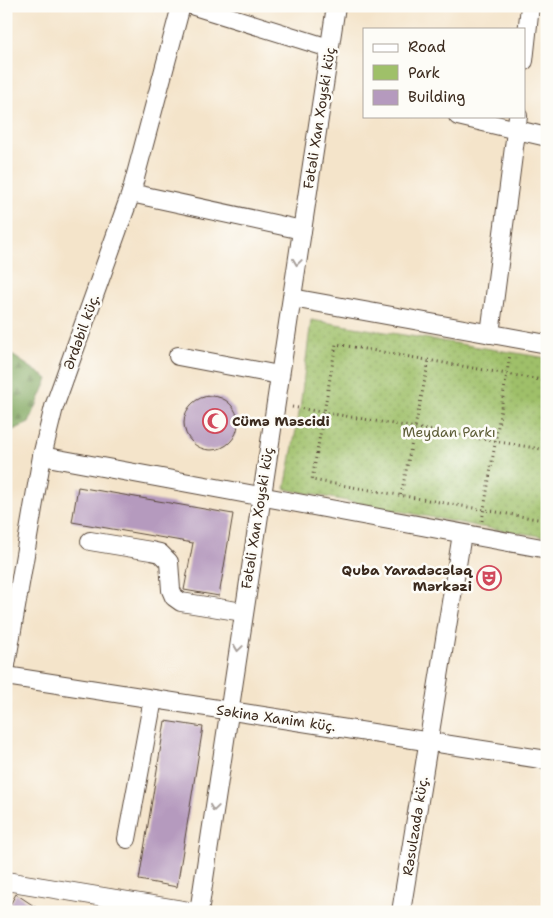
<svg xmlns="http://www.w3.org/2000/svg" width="553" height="918" viewBox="0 0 553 918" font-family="'Shantell Sans',sans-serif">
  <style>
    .green { fill: url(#green-dots); stroke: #6d7544 }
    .forest { fill: url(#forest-firs); stroke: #5d683e }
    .building { fill: #b59abe }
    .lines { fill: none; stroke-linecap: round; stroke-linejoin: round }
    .minor-casing { stroke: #574638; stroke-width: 20 }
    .path { stroke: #574638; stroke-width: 3; stroke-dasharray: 1 4; stroke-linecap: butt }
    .minor { stroke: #fff; stroke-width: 18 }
    .oneway { stroke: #a79f9a }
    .labels { text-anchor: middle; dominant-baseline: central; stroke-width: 5; stroke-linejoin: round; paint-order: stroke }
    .street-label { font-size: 14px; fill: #3b2a1e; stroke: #fdfcf7 }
    .poi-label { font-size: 14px; font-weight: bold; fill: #3b2a1e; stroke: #fdfcf7; text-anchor: start }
    .park-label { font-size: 14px; fill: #5e5e38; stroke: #fdfcf7 }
  </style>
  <defs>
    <pattern id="green-dots" width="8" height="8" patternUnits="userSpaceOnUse" patternTransform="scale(1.25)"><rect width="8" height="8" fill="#9fc069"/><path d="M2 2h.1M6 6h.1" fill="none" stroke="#839c56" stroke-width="1.8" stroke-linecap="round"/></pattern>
    <pattern id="forest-firs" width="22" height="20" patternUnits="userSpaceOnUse" patternTransform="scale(1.25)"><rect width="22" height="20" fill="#7fa65d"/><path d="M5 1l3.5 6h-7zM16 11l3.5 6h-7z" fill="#69874c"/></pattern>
  </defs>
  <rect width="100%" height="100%" fill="#fdfcf7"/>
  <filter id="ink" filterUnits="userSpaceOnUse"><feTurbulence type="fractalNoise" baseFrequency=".02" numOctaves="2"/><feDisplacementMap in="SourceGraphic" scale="10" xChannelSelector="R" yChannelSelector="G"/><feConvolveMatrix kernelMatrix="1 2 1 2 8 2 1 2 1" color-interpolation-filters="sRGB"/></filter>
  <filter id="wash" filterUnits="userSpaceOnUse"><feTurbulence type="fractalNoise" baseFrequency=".0096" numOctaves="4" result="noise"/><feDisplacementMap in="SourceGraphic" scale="20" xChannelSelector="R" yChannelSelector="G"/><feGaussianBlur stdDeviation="1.12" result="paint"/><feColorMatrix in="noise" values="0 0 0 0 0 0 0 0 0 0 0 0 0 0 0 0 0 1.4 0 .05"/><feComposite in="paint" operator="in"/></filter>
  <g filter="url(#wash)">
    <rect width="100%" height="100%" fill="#f4e4ca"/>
    <path class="green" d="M311,320l236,38v179l-66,-10 -196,-38 15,-81z"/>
    <path class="forest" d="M6,351l42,28 -19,44 -23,10z"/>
    <g id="blocks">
      <g class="building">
        <circle cx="211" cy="423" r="27"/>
        <path d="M78,487l155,27 -14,82 -35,-6 9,-47 -121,-21z"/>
        <path d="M165,721l38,6 -26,160 -38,-7z"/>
        <path d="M16,894l27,18h-37z"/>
      </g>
    </g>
  </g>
  <g filter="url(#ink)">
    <use href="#blocks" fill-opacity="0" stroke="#574638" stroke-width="1"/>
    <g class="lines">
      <defs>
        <g id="minor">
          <path d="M194,6l135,42"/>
          <path d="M524,61l6,-55"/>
          <path d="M458,116l89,21"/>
          <path d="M131,193l171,37"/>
          <path d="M292,298l255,46"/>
          <path d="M490,334l28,-218"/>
          <path d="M178,356l101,19"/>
          <path d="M42,456l505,93"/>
          <path d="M90,541l61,10 9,2 9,9 2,28 3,7 7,5 62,10"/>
          <path d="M6,665l36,-209 12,-49 77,-214 50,-187"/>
          <path d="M6,676l541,84"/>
          <path d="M127,839l26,-140"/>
          <path d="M6,881l189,31"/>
          <path d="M199,912l137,-906"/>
          <path d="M401,912l61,-378"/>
        </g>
      </defs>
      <use href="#minor" class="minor-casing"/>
      <g class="path">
        <path d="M547,381l-211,-37 -24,136 231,40 4,-19"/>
        <path d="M292,407l255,43"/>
        <path d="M401,495l28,-135"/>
        <path d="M482,521l28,-166"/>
      </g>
      <use href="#minor" class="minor"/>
    </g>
    <defs><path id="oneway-chevron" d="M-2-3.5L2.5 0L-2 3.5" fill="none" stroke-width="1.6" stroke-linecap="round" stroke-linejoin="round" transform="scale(1.25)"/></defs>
    <g class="oneway">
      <use href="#oneway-chevron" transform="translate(297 262) rotate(98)"/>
      <use href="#oneway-chevron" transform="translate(238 648) rotate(98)"/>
      <use href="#oneway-chevron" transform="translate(214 808) rotate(98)"/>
    </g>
  </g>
  <defs>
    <symbol id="mosque-ring" viewBox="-11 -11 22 22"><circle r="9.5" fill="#fdfcf7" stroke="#d1495b" stroke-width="1.5"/><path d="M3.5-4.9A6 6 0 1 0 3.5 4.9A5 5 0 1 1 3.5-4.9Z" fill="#d1495b"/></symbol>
    <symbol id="theatre-ring" viewBox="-11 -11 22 22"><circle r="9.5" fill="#fdfcf7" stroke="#d1495b" stroke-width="1.5"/><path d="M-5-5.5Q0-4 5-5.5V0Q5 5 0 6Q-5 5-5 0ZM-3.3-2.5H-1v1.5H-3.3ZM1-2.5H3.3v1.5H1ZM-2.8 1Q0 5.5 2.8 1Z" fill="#d1495b"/></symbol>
  </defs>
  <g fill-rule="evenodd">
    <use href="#mosque-ring" x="201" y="407" width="28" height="28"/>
    <use href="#theatre-ring" x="475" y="564" width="28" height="28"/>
  </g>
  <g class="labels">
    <g class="street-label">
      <text transform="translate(319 118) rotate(-81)">Fətəli Xan Xoyski küç</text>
      <text transform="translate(81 332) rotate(-70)">Ərdəbil küç.</text>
      <text transform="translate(257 518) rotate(-81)">Fətəli Xan Xoyski küç</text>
      <text transform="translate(276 718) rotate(8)">Səkinə Xanim küç.</text>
      <text transform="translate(415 826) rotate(-81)">Rəsulzadə küç.</text>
    </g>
    <g class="poi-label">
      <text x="232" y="421">Cümə Məscidi</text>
      <text x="472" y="570" text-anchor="end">Quba Yaradəcələq<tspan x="472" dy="16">Mərkəzi</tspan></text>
    </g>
    <g class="park-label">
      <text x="449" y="432">Meydan Parkı</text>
    </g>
  </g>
  <rect width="553" height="918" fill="none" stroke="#fdfcf7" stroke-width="25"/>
  <rect x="363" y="28" width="162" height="90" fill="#fdfcf7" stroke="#afa8a0"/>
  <rect x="373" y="44" width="25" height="8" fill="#ffffff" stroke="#afa8a0"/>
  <text x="408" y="52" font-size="15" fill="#3b2a1e">Road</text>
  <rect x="373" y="65" width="25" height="15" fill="#9fc069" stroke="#afa8a0"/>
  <text x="408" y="78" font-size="15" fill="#3b2a1e">Park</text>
  <rect x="373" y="90" width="25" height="15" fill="#b59abe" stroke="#afa8a0"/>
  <text x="408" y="102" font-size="15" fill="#3b2a1e">Building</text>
</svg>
